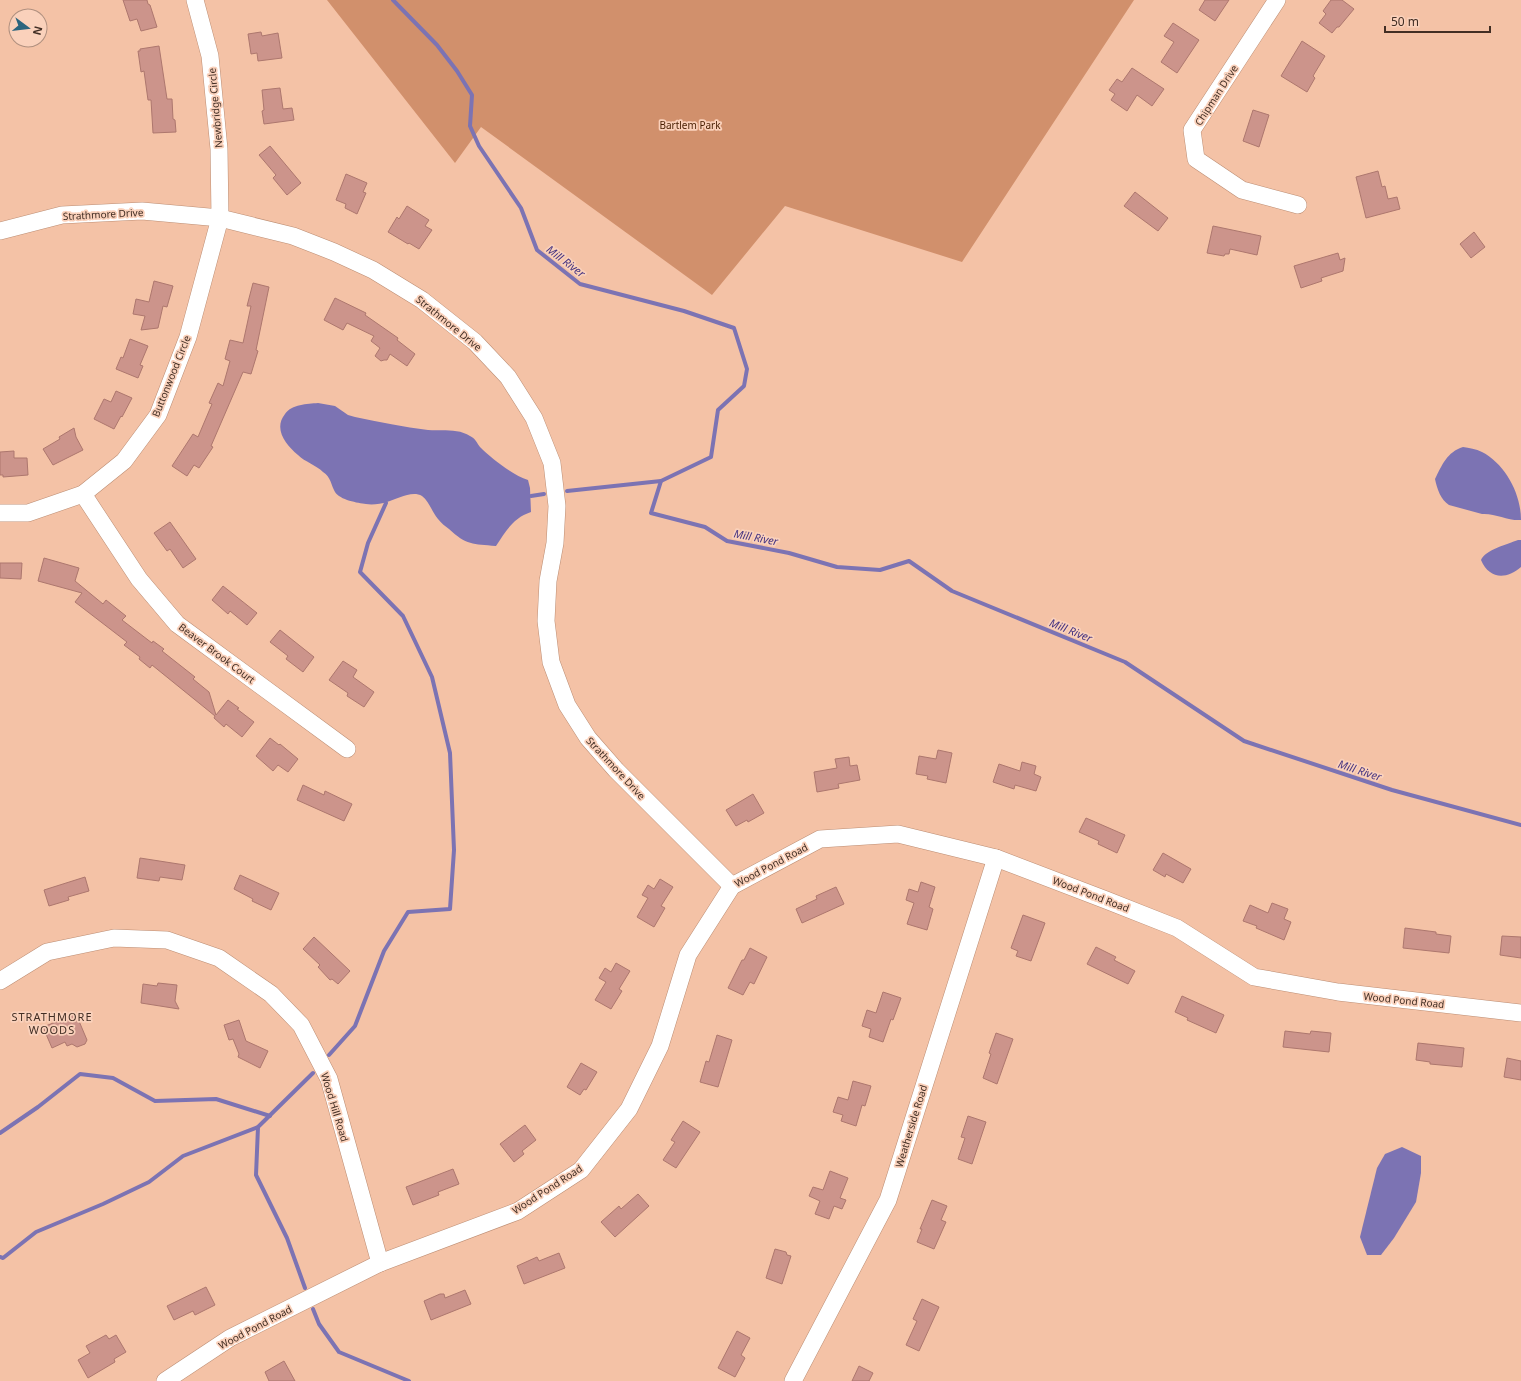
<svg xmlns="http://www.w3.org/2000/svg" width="1521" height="1381" viewBox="0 0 1521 1381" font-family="'Noto Sans',sans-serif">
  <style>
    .green { fill: #d1906c }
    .water { fill: #7c73b3 }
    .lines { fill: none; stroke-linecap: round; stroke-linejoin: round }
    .stream { stroke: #7c73b3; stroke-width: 4 }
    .building { fill: #cc948b; stroke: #ad776e }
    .street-casing { stroke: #bc8d73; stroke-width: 18 }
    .street { stroke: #fff; stroke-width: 17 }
    .labels { text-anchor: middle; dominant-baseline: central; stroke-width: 3.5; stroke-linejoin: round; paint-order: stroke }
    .street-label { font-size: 10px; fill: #422e24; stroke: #fad1bb }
    .park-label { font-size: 10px; fill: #481e01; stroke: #fad1bb }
    .water-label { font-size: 11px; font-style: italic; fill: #453381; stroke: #fad1bb }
    .neighbourhood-label { font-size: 11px; letter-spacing: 1px; fill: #422e24; stroke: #fad1bb }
  </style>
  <rect width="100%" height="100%" fill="#f4c2a6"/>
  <path class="green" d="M327,0h807l-172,262 -177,-56 -73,89 -231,-168 -26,36z"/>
  <g class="water">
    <path d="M318,403l17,3 13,9 7,2c24,5 49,10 73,13 13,1 30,-2 42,6 5,2 7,7 10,11 12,12 33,28 48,33l2,8 1,24c-18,6 -25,19 -35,34 -23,-2 -30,-1 -47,-17 -4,-3 -8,-6 -11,-10 -6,-7 -9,-18 -16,-23 -10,-6 -25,3 -35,6 -6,2 -15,3 -21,2 -8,-1 -26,-4 -31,-12 -4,-7 -4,-15 -12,-20 -7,-7 -18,-10 -25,-17 -12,-10 -25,-26 -13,-41 7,-10 22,-10 33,-11z"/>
    <path d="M1463,447c6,1 13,2 19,5 23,12 39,41 39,68 -13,1 -26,-7 -39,-6l-33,-9c-8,-5 -12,-16 -14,-26 7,-14 12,-27 28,-32z"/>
    <path d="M1518,540h3v27c-15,13 -32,12 -40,-7 4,-10 27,-16 37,-20z"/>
    <path d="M1402,1147l19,9v17l-5,29 -22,36 -13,17h-14l-7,-18 17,-69 8,-14z"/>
  </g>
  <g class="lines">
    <g class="stream">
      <path d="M393,0l44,45 20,26 15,24 -2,31 9,20 42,62 16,42 43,34 104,27 50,17 13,41 -3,17 -26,24 -7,47 -50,24 -10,32 54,14 22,14 62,12 48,14 43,3 29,-9 43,30 173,71 119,79 148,49 129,35"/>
      <path d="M567,491l94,-10"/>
      <path d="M531,496l13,-2"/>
      <path d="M329,1055l26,-29 29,-75 24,-39 42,-3 4,-59 -4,-97 -18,-76 -29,-61 -43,-44 8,-29 18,-40"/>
      <path d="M258,1127l-2,48 31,63 18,50"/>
      <path d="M0,1133l38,-26 42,-33 33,4 42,23 61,-2 54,17"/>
      <path d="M0,1257l3,1 33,-26 67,-28 46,-22 34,-26 75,-29 55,-54"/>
      <path d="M313,1309l6,15 20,28 70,29"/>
    </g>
  </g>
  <g class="building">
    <path d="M123,0h24l1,4 2,1 7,22 -16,4 -4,-12 -7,2z"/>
    <path d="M1205,0h24l-14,21 -16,-11z"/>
    <path d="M1331,0h11l12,9 -15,18h-2l-5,6 -13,-10 7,-9 -3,-3z"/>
    <path d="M1173,23l26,17 -22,33 -16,-11 13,-20 -10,-6z"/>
    <path d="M261,32l1,4 16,-3 4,25 -24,3 -1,-8 -6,1 -3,-20z"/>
    <path d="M1302,41l23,15 -12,20 2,2 -8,14 -26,-16z"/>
    <path d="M159,46l8,53h5l1,20 2,1 1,12 -23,1 -2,-33h-3l-4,-29 -3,1 -3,-21h2v-2z"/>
    <path d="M1132,68l32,21 -12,17 -15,-11 -10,16 -16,-11 4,-6 -6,-4 8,-11 5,3z"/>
    <path d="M280,88l3,21 9,-1 2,12 -30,4 -2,-13 2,-1 -2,-20z"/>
    <path d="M1253,110l16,5 -10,32 -16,-6z"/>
    <path d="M270,146l31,37 -14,12 -14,-17 3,-3 -17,-20z"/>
    <path d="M1378,171l4,16 3,-1 3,13 9,-2 3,12 -34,9 -10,-41z"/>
    <path d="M346,174l21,9 -4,9 3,1 -9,21 -12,-6 1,-4 -10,-4z"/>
    <path d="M1135,192l33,26 -10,13 -34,-25z"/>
    <path d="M407,206l22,14 -4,6 7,4 -13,19 -10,-6 -1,1 -20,-12 9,-15 2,2z"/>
    <path d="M1213,226l48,10 -4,19 -27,-6 -1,5h-4l-1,2 -17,-3z"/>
    <path d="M1474,232l11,15 -14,11 -11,-14z"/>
    <path d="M1338,253l2,7 5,-2 -2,13 -22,7 1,3 -21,7 -7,-22z"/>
    <path d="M154,281l19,5 -6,21 -4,-1 -5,22 -17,2 4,-14 -12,-2 3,-15 13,3z"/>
    <path d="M253,283l16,4 -13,63 2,1 -7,23 -8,-2 -32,74 2,1 -14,21 -5,-3 -7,11 -15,-10 21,-32 5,3 14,-33 -3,-1 9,-20 5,3 7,-25 -5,-2 5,-19 13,3 8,-37h-4z"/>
    <path d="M335,298l31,15 -1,2 33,23 -1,2 18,14 -8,12 -17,-12 -3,6h-3l-3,1 -6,-5 5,-8 -9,-7 3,-5 -27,-13 -4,7 -19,-10z"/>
    <path d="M130,339l18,7 -8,19 3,1 -5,12 -22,-9 5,-12 2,1z"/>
    <path d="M116,391l16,7 -10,19 -1,-1 -7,13 -20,-10 10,-20 7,3z"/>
    <path d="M74,428l2,9 7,13 -30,15 -10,-16 17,-10 -1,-2z"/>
    <path d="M14,451v7h13l1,17 -25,2v-2h-3v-23z"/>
    <path d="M170,522l26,37 -13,9 -13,-19 -3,2 -13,-18z"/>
    <path d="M44,558l35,10 -4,13 28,23 3,-4 20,16 -4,4 30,23 1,-2 11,8 -2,2 33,26 -2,2 16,13 7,23 12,-15 11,8 -2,1 17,13 -12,15 -16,-13 -2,3 -10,-9 1,-2 -63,-51 -2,3 -11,-9 1,-2 -16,-12 3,-3 -52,-40 7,-9 -44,-12z"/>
    <path d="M0,563h22l-1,16 -21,-1z"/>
    <path d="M223,586l34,27 -10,12 -17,-14 -2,3 -16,-14z"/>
    <path d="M280,630l34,27 -11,15 -17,-13 2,-3 -18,-14z"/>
    <path d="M343,661l14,9 -4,7 21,15 -10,15 -17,-11 1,-3 -19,-13z"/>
    <path d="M270,738l9,7 1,-1 18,15 -10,13 -10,-7 -5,6 -17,-15z"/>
    <path d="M938,750l14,3 -6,30 -19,-4 1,-3 -12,-2 3,-18 17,3z"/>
    <path d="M849,757l1,9 7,-1 3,15 -22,4 1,4 -22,4 -3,-20 23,-4 -2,-9z"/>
    <path d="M1022,762l14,4 -2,8 7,3 -5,14 -21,-6 -1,4 -21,-7 6,-18 21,7z"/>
    <path d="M303,785l21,10 1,-4 27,13 -8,17 -47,-21z"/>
    <path d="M753,794l11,19 -16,9 -1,-2 -11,6 -10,-16z"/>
    <path d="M1086,818l39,17 -8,18 -19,-9 1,-3 -20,-9z"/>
    <path d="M1163,853l28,16 -8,14 -17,-9 -1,3 -12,-7z"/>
    <path d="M140,858l45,7 -3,15 -22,-3 -1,4 -22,-3z"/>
    <path d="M240,875l39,18 -8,17 -19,-9 1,-2 -19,-10z"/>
    <path d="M85,877l4,14 -21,6 1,3 -20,6 -5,-16z"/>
    <path d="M660,879l13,8 -12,19 4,2 -11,19 -17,-10 11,-19 -6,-3 6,-10 6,4z"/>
    <path d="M921,882l14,5 -6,20 4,2 -6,21 -20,-6 7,-21 -8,-3 3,-11 9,3z"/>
    <path d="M836,887l8,17 -42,19 -6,-14 21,-10 -1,-3z"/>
    <path d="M1272,903l16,6 -4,10 7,3 -7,18 -28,-12 1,-2 -14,-5 7,-16 18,8z"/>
    <path d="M1023,915l22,8 -14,38 -15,-5 2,-5 -7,-3z"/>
    <path d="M1405,928l31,4v2l15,2 -2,17 -46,-5z"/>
    <path d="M1502,936l19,1v21l-21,-3z"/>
    <path d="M314,937l36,34 -12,13 -6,-5 -2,1 -12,-13 2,-2 -17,-16z"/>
    <path d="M1096,947l20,10 -2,3 21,11 -7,13 -41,-20z"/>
    <path d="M750,948l17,9 -13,27 -4,-2 -7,13 -15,-7 14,-28h2z"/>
    <path d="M616,963l14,8 -11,18 3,2 -11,18 -16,-9 11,-18 -7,-4 6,-10 6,4z"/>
    <path d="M158,983l19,2 -2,16 4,8 -38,-6 2,-19 14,2z"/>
    <path d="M883,992l18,6 -8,22 -2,-1 -8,23 -14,-5 2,-8 -9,-3 5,-16 9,3z"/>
    <path d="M1182,996l42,19 -8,18 -29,-13 1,-2 -13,-6z"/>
    <path d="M76,1014l11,26 -2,4 -8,3 -5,-3 -5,2 -2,-4 -13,6 -9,-21z"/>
    <path d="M239,1020l7,21 22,10 -8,17 -22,-11 1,-3 -6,-15 -4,1 -5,-15z"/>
    <path d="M1285,1031l25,3 1,-3 20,2 -2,19 -46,-5z"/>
    <path d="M996,1033l17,6 -16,45 -14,-6 8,-24 -2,-1z"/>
    <path d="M717,1035l15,5 -14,47 -18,-5 6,-21 3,1z"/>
    <path d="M1418,1043l46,5 -2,19 -32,-3v-2l-14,-2z"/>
    <path d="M1507,1058l14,3v19l-17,-3z"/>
    <path d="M581,1063l16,9 -11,18 -2,-1 -4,6 -13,-8z"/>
    <path d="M853,1081l18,5 -6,20 -3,-1 -6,21 -15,-5 2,-6 -10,-3 5,-15 10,3z"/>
    <path d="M968,1116l18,6 -14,42 -14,-5 7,-21 -4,-1z"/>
    <path d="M683,1121l17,11 -24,36 -13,-8 12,-18 -4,-2z"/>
    <path d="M525,1125l11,15 -14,11 2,3 -10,8 -14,-18z"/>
    <path d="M453,1169l6,15 -21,8 1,3 -26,10 -7,-18z"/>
    <path d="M830,1171l18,7 -8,20 6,2 -4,9 -8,-3 -5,13 -14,-5 5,-13 -11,-5 4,-9 10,3z"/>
    <path d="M638,1194l11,12 -34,31 -14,-15 18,-16 2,3z"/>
    <path d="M932,1200l15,6 -6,14 5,2 -12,27 -17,-7 5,-13h-2z"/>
    <path d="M775,1249l11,3 1,3 4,1 -9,28 -16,-6z"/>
    <path d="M559,1253l6,15 -41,16 -7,-18 20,-9 2,4z"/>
    <path d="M206,1287l9,18 -20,10 -2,-4 -19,9 -7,-14z"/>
    <path d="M465,1290l6,14 -40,16 -7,-19 16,-7h4l1,4z"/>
    <path d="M922,1299l17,8 -20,44 -13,-6 11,-24 -4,-2z"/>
    <path d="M737,1331l13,7 -9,17 4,3 -10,19 -17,-9z"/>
    <path d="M106,1335l3,4 7,-4 10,17 -12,7 1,3 -27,16 -10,-18 12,-7 -4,-7z"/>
    <path d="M284,1361l11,20h-26l-4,-9z"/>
    <path d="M859,1366l14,7 -4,8h-17z"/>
  </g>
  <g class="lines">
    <defs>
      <g id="street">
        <path d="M1277,0l-85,130 4,29 46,31 56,15"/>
        <path d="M0,231l62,-16 80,-4 78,7 73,18 41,16 39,18 49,30 53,42 33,35 26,41 18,45 5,43 -2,37 -7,38 -2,40 5,41 16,43 21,33 28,32 116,116"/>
        <path d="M83,494l56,85 38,45 170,125"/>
        <path d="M0,513h28l55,-19 41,-33 34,-46 30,-78 32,-119 -1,-69 -9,-93 -15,-56"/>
        <path d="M0,981l47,-29 67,-14 53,2 52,18 52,36 30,31 28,54 51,184"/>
        <path d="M165,1381l65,-43 150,-75 138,-52 63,-41 48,-61 31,-63 28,-91 44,-69 88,-47 78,-5 98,24 110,42 71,28 77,49 84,15 183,21"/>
        <path d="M793,1381l95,-181 108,-342"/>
      </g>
    </defs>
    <use href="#street" class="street-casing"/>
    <use href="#street" class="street"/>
  </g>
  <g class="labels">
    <g class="street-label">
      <text transform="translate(1216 95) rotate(-57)">Chipman Drive</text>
      <text transform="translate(215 108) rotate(-95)">Newbridge Circle</text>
      <text transform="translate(103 214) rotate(-3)">Strathmore Drive</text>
      <text transform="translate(449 323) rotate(39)">Strathmore Drive</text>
      <text transform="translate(171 376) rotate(-68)">Buttonwood Circle</text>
      <text transform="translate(217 653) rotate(37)">Beaver Brook Court</text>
      <text transform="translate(616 768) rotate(47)">Strathmore Drive</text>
      <text transform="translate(771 865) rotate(-28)">Wood Pond Road</text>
      <text transform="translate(1091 894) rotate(21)">Wood Pond Road</text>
      <text transform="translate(1404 1000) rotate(6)">Wood Pond Road</text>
      <text transform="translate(335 1107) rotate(73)">Wood Hill Road</text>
      <text transform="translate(911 1126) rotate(-73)">Weatherside Road</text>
      <text transform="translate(547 1189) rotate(-33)">Wood Pond Road</text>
      <text transform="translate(255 1327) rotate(-28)">Wood Pond Road</text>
    </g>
    <g class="park-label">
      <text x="690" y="125">Bartlem Park</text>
    </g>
    <g class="water-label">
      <text transform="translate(566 261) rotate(37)">Mill River</text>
      <text transform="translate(756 537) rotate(11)">Mill River</text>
      <text transform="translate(1071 630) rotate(22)">Mill River</text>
      <text transform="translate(1360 770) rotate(18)">Mill River</text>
    </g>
    <g class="neighbourhood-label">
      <text x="52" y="1016">STRATHMORE<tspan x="52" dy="13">WOODS</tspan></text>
    </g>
  </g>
  <g transform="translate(28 28) rotate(105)"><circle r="19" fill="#fad1bb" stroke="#b0907f"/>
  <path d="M0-3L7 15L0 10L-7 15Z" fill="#2c657e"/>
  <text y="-6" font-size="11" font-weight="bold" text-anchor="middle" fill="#422e24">N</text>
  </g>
  <path d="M1385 26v6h105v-6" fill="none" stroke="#422e24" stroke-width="2"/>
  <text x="1391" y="26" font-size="12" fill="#422e24" stroke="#fad1bb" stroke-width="3" paint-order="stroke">50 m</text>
</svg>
